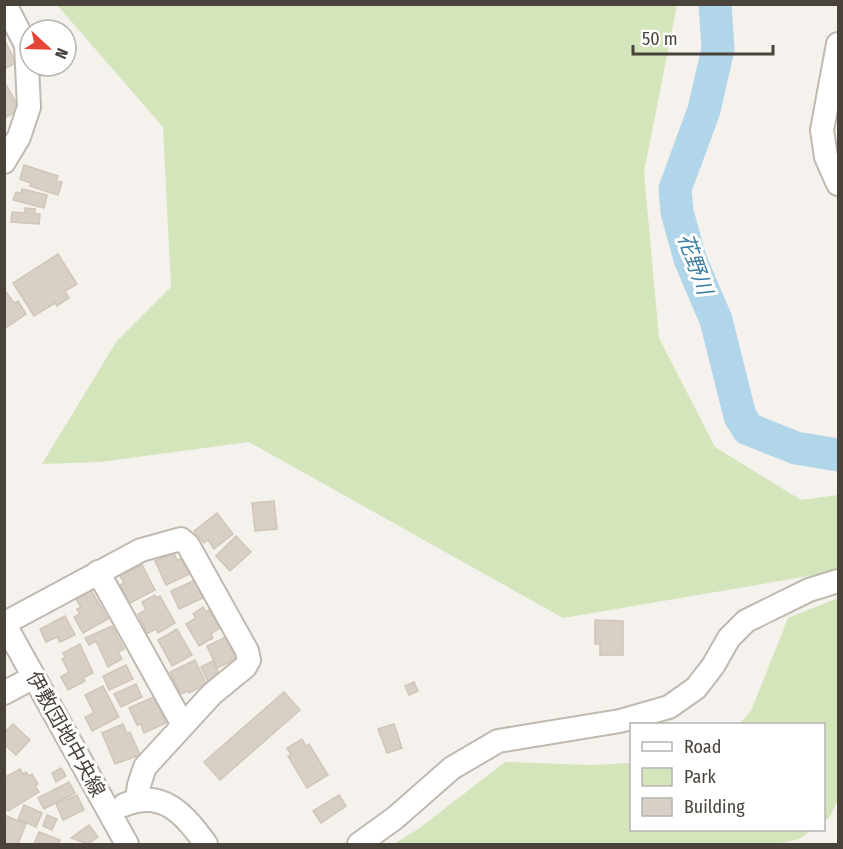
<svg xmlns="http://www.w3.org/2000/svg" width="843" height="849" viewBox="0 0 843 849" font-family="'Fira Sans Condensed','Noto Sans JP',sans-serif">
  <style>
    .green { fill: #d4e4bb }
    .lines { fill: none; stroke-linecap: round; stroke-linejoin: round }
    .river { stroke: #b1d6ea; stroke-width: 33 }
    .building { fill: #d8d0c6; stroke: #d0c5b7; stroke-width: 1.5 }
    .minor-casing { stroke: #c0b9b0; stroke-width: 26 }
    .minor { stroke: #fff; stroke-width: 22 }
    .labels { text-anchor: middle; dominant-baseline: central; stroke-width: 6; stroke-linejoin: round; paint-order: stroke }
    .street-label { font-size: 20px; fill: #49433b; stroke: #fff }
    .water-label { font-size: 21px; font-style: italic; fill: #3c7da3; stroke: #fff }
  </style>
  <rect width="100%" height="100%" fill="#f5f2ed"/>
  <g class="green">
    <path d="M57,5h620l-33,167 15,166 56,109 86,53 37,-5v76l-275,47 -314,-176 -149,20 -58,2 74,-122 55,-55 -8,-160z"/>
    <path d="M838,598v202l-9,18 -5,4v-98h-85l12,-13 37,-93z"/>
    <path d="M505,762l86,3 40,-2 1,67h180l-13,9 -20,5h-386l24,-14z"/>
  </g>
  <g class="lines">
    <path class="river" d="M715,4l3,45 -14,61 -29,79 2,23 13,47 26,61 24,96 8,13 48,19 42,7"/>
  </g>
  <g class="building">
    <path d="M6,43l10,20 -12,6v-25z"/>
    <path d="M4,81l16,29 -16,8z"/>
    <path d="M24,165l34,11 -2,5 6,1 -4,13 -28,-9 1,-3 -11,-4z"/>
    <path d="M22,189l25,6 -3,13 -31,-8 3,-8 5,1z"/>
    <path d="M25,208l10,1v5h5l-1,10 -28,-2 1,-10 13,1z"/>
    <path d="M58,254l19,30 -12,7 4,7 -12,8 -2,-3 -21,13 -21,-33z"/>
    <path d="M4,289l10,14 4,-2 8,13 -22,15z"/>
    <path d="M274,501l3,28 -22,2 -3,-28z"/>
    <path d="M217,513l16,21 -19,15 -6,-9 -4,3 -10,-12z"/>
    <path d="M236,536l15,16 -21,19 -14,-15z"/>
    <path d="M174,553l3,7 6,-2 7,16 -24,11 -11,-24z"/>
    <path d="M142,565l13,25 -25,13 -10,-18 4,-2 -4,-7z"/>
    <path d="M195,580l8,18 -24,11 -8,-18z"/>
    <path d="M91,590l17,29 -25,14 -9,-16 6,-3 -3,-5 4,-2 -5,-8z"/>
    <path d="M155,595l1,3 4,-2 15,27 -17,10 -2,-4 -10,5 -3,-5 2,-1 -7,-14 8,-4 -4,-8z"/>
    <path d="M203,607l3,5 3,-2 11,18 -9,6 2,4 -14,8 -13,-22 10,-6 -3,-4z"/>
    <path d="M65,616l10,19 -15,7 -3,-5 -11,5 -6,-13z"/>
    <path d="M595,620l28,1v34h-23v-11h-5z"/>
    <path d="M112,626l12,23 -6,3 4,7 -14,8 -12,-26 -7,4 -4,-7z"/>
    <path d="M177,629l15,26 -20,11 -14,-26z"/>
    <path d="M226,637l11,22 -20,9 -10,-22z"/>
    <path d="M80,644l13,29 -10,5 2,3 -17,9 -7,-13 8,-5 -7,-13 3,-2 -2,-4z"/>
    <path d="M195,660l11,24 -17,9 -1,-2 -8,3 -10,-22z"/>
    <path d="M213,661l7,15 -12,6 -7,-15z"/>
    <path d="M126,665l7,14 -24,11 -6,-14z"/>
    <path d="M414,682l4,9 -9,4 -4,-9z"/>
    <path d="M136,684l6,13 -21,10 -7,-13z"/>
    <path d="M103,686l16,31 -27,14 -7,-14 9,-4 -9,-18z"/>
    <path d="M284,692l16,18 -80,70 -16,-18z"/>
    <path d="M154,697l12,26 -22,10 -3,-9 -4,1 -8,-17z"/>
    <path d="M13,724l17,16 -14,15 -12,-11v-14l2,1z"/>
    <path d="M123,724l4,10 3,-2 10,23 -25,9 -13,-31z"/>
    <path d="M394,724l8,24 -15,5 -9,-24z"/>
    <path d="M302,739l4,7 3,-2 19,31 -21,13 -19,-32 3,-1 -4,-7z"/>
    <path d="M61,768l5,8 -10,6 -4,-9z"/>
    <path d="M20,769l3,5 3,-2 3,4 3,-2 6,10 -3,2 4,6 -31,19 -4,-6v-27z"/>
    <path d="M69,782l6,11 -31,16 -6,-11z"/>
    <path d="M77,795l7,15 -21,10 -7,-16z"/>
    <path d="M339,795l7,11 -25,17 -8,-12z"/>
    <path d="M24,805l18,8 -6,14 -18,-8z"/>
    <path d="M4,815l22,9 -8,20h-14z"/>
    <path d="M47,815l10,4 -5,11 -9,-4z"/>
    <path d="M89,825l9,12 -10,7 -17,-6z"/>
    <path d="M39,832l21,8 -2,4h-24z"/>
  </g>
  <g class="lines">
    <defs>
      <g id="minor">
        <path d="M838,44l-16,86 4,27 12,27"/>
        <path d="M4,162l15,-25 10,-30 -3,-62 -21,-41"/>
        <path d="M98,572l85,153"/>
        <path d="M4,623l123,221"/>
        <path d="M5,623l136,-73 40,-11 7,6 59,106 2,9 -4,7 -33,27 -67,73 -6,18 -2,15"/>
        <path d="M4,693l30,-16"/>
        <path d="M124,805c40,-17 61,11 82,39"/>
        <path d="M359,844l36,-26 57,-50 46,-27 122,-20 49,-14 27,-19 17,-22 16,-28 17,-17 63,-31 29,-9"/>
      </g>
    </defs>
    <use href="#minor" class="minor-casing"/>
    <use href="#minor" class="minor"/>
  </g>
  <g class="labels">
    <g class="street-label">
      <text transform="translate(66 734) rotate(61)">伊敷団地中央線</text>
    </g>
    <g class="water-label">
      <text transform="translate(695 264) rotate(70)">花野川</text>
    </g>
  </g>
  <rect width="843" height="849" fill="none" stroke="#49433b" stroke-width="12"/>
  <rect x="630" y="723" width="195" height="108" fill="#ffffff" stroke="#b6b4b1" stroke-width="1.5"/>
  <rect x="642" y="742" width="30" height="9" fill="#ffffff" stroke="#b6b4b1" stroke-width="1.5"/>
  <text x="684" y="753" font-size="18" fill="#49433b">Road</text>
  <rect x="642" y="768" width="30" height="18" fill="#d4e4bb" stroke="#b6b4b1" stroke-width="1.5"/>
  <text x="684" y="783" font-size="18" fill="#49433b">Park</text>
  <rect x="642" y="798" width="30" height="18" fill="#d8d0c6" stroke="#b6b4b1" stroke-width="1.5"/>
  <text x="684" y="813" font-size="18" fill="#49433b">Building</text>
  <g transform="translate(48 48) rotate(112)"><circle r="28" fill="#ffffff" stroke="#b6b4b1" stroke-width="1.5"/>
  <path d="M0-4.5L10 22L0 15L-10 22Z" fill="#e44535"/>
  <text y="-9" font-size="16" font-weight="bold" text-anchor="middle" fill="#49433b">N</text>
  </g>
  <path d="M633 45v9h140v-9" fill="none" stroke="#49433b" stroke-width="3"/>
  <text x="642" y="45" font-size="18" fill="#49433b" stroke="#ffffff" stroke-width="4.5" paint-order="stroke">50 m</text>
</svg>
